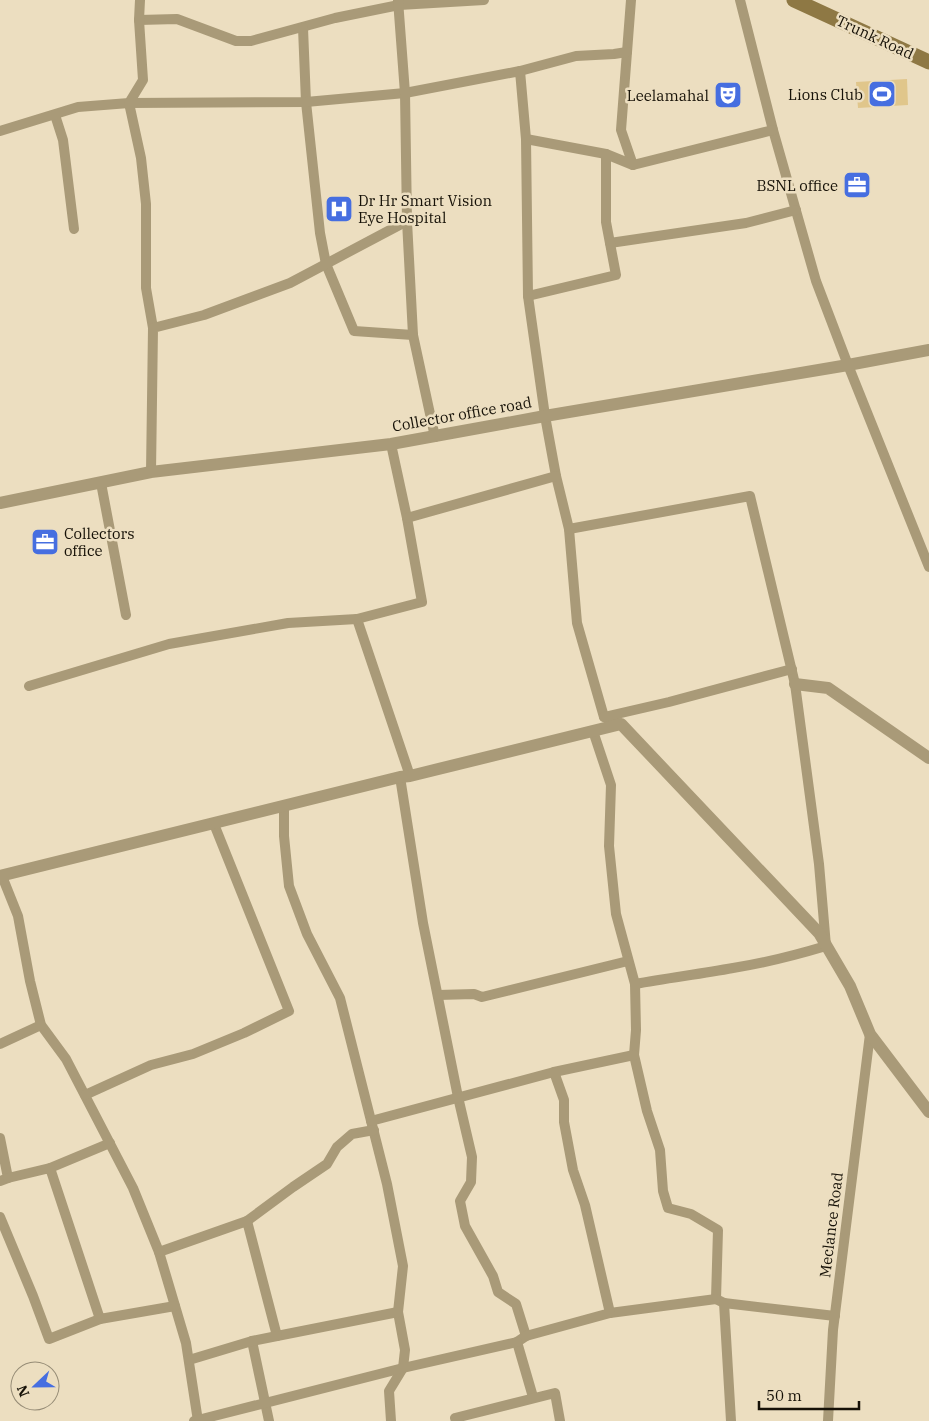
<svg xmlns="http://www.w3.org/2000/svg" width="929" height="1421" viewBox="0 0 929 1421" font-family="'IBM Plex Serif',serif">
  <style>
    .grass { fill: #e0c68b }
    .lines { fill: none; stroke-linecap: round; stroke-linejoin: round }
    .minor { stroke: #a99a78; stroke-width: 10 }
    .tertiary { stroke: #a99a78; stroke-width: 12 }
    .secondary { stroke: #8e7844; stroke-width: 15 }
    .labels { text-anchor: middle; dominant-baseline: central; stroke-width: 5; stroke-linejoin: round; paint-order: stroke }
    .street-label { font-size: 15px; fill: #161107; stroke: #ecdec0 }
    .poi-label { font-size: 15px; fill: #161107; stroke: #ecdec0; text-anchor: end }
  </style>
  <rect width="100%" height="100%" fill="#ecdec0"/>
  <path class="grass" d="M907,79l1,26 -50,3 -2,-26z"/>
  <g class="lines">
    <g class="minor">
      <path d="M631,0l-10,130 12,35"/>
      <path d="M740,0l33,130 43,151 32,84 81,202"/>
      <path d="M139,20l38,-1 59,22h15l84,-23 64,-13 85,-5"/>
      <path d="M303,28l3,74 14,131 6,31 28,67 59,4"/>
      <path d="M520,71l56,-15 38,-2 13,-2"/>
      <path d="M55,115l8,25 11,89"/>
      <path d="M0,131l78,-24 51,-4 14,-23 -4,-60 1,-20"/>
      <path d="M526,139l80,15 27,11 140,-35"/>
      <path d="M407,221l6,114 22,102"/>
      <path d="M610,243l136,-20 50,-13"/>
      <path d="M528,296l88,-21 -10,-53v-68"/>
      <path d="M153,328l-7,-40v-84l-5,-46 -12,-55 177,-1 99,-9 115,-22 6,68 2,157 17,120 11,60 13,53 8,94 27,94 17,7"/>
      <path d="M391,444l16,74 15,84 -65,17 53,157"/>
      <path d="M151,472l2,-144 51,-13 86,-32 117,-62 -2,-128 -7,-93"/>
      <path d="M101,483l25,132"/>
      <path d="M407,518l149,-42"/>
      <path d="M569,529l181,-33 45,188 24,180 7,82c-30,9 -61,17 -93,22 -33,6 -65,10 -98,16"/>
      <path d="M29,686l140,-42 119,-21 69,-4"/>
      <path d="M604,717l65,-15 123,-33"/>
      <path d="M593,731l18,54 -2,61 7,68 19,70 1,46 -2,25 13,56 13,39 3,41 5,17 23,6 27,16 -2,69 8,4"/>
      <path d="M400,777l23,146 35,174 14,60 -1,25 -11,19 5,25 28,50 5,16 18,12 10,32 -9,6 16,55"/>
      <path d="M284,806v30l5,50 18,48 33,64 47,186 16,82 -5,46 7,38 -2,18 -14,23 2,30"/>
      <path d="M2,876l16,40 12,65 11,44 25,34 67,129 26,64 27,91 12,78"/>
      <path d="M438,995l36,-1 8,3 146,-36"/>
      <path d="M0,1044l41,-19"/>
      <path d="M85,1095l66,-30 42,-11 51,-21 45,-22 -75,-187"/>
      <path d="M371,1121l183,-49 80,-17"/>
      <path d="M0,1138l8,40 -8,3"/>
      <path d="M50,1168l60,-25"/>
      <path d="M8,1178l42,-10 50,151 75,-13"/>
      <path d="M0,1217l33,79 16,43 51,-20"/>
      <path d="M247,1221l46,-34 34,-23 10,-17 15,-13 22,-4"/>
      <path d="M159,1252l88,-31 30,115 121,-24"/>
      <path d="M610,1313l106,-14"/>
      <path d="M526,1336l84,-23 -25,-108 -12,-35 -9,-48v-22l-10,-28"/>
      <path d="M252,1341l17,80"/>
      <path d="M189,1360l63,-19 25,-5"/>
      <path d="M194,1421l209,-53 114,-26"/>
      <path d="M456,1421l-1,-3 100,-25 5,28"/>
      <path d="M731,1421l-7,-118 111,13"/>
      <path d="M828,1421l5,-91 37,-296"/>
    </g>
    <g class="tertiary">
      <path d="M0,503l151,-31 240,-28 154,-28 303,-51 81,-15"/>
      <path d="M795,684l33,4 101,70"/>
      <path d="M0,876l400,-99 10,-1 211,-52 198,209 31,53 20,48 59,78"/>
    </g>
    <path class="secondary" d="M794,0l135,62"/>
  </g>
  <defs>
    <symbol id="stadium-square" viewBox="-11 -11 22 22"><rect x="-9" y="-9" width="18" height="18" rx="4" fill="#466ee0" stroke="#ecdec0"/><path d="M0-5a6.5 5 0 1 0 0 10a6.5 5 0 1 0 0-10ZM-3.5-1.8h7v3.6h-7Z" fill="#fff"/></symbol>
    <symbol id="theatre-square" viewBox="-11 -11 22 22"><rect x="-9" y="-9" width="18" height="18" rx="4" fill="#466ee0" stroke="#ecdec0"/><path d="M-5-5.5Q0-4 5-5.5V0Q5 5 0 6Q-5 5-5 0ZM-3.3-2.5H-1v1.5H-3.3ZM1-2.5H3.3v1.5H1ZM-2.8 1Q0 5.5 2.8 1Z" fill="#fff"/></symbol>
    <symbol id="office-square" viewBox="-11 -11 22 22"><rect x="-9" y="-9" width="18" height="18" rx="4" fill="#466ee0" stroke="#ecdec0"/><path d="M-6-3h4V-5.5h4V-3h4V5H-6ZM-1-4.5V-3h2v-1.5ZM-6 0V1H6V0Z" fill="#fff"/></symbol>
    <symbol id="hospital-square" viewBox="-11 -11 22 22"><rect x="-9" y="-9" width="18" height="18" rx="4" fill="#466ee0" stroke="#ecdec0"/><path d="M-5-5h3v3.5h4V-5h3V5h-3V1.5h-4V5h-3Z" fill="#fff"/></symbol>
  </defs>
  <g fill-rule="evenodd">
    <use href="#stadium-square" x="866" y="78" width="32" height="32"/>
    <use href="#theatre-square" x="712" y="79" width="32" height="32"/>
    <use href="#office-square" x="841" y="169" width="32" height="32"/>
    <use href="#hospital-square" x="323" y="193" width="32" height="32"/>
    <use href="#office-square" x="29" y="526" width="32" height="32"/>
  </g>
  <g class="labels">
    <g class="street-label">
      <text transform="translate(875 37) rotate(25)">Trunk Road</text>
      <text transform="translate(462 414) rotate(-10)">Collector office road</text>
      <text transform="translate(831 1225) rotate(-83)">Meclance Road</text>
    </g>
    <g class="poi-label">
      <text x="863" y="94">Lions Club</text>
      <text x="709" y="95">Leelamahal</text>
      <text x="838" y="185">BSNL office</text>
      <text x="358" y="200" text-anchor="start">Dr Hr Smart Vision<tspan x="358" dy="17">Eye Hospital</tspan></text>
      <text x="64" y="533" text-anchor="start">Collectors<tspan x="64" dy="17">office</tspan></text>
    </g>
  </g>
  <g transform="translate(35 1386) rotate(248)"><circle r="24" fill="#ecdec0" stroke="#968c76"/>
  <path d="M0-4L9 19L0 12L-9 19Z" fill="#466ee0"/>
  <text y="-8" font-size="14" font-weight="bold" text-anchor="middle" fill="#161107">N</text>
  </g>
  <path d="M759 1401v8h100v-8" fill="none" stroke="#161107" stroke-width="2.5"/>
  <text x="766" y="1401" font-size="15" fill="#161107" stroke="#ecdec0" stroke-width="4" paint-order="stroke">50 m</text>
</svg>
